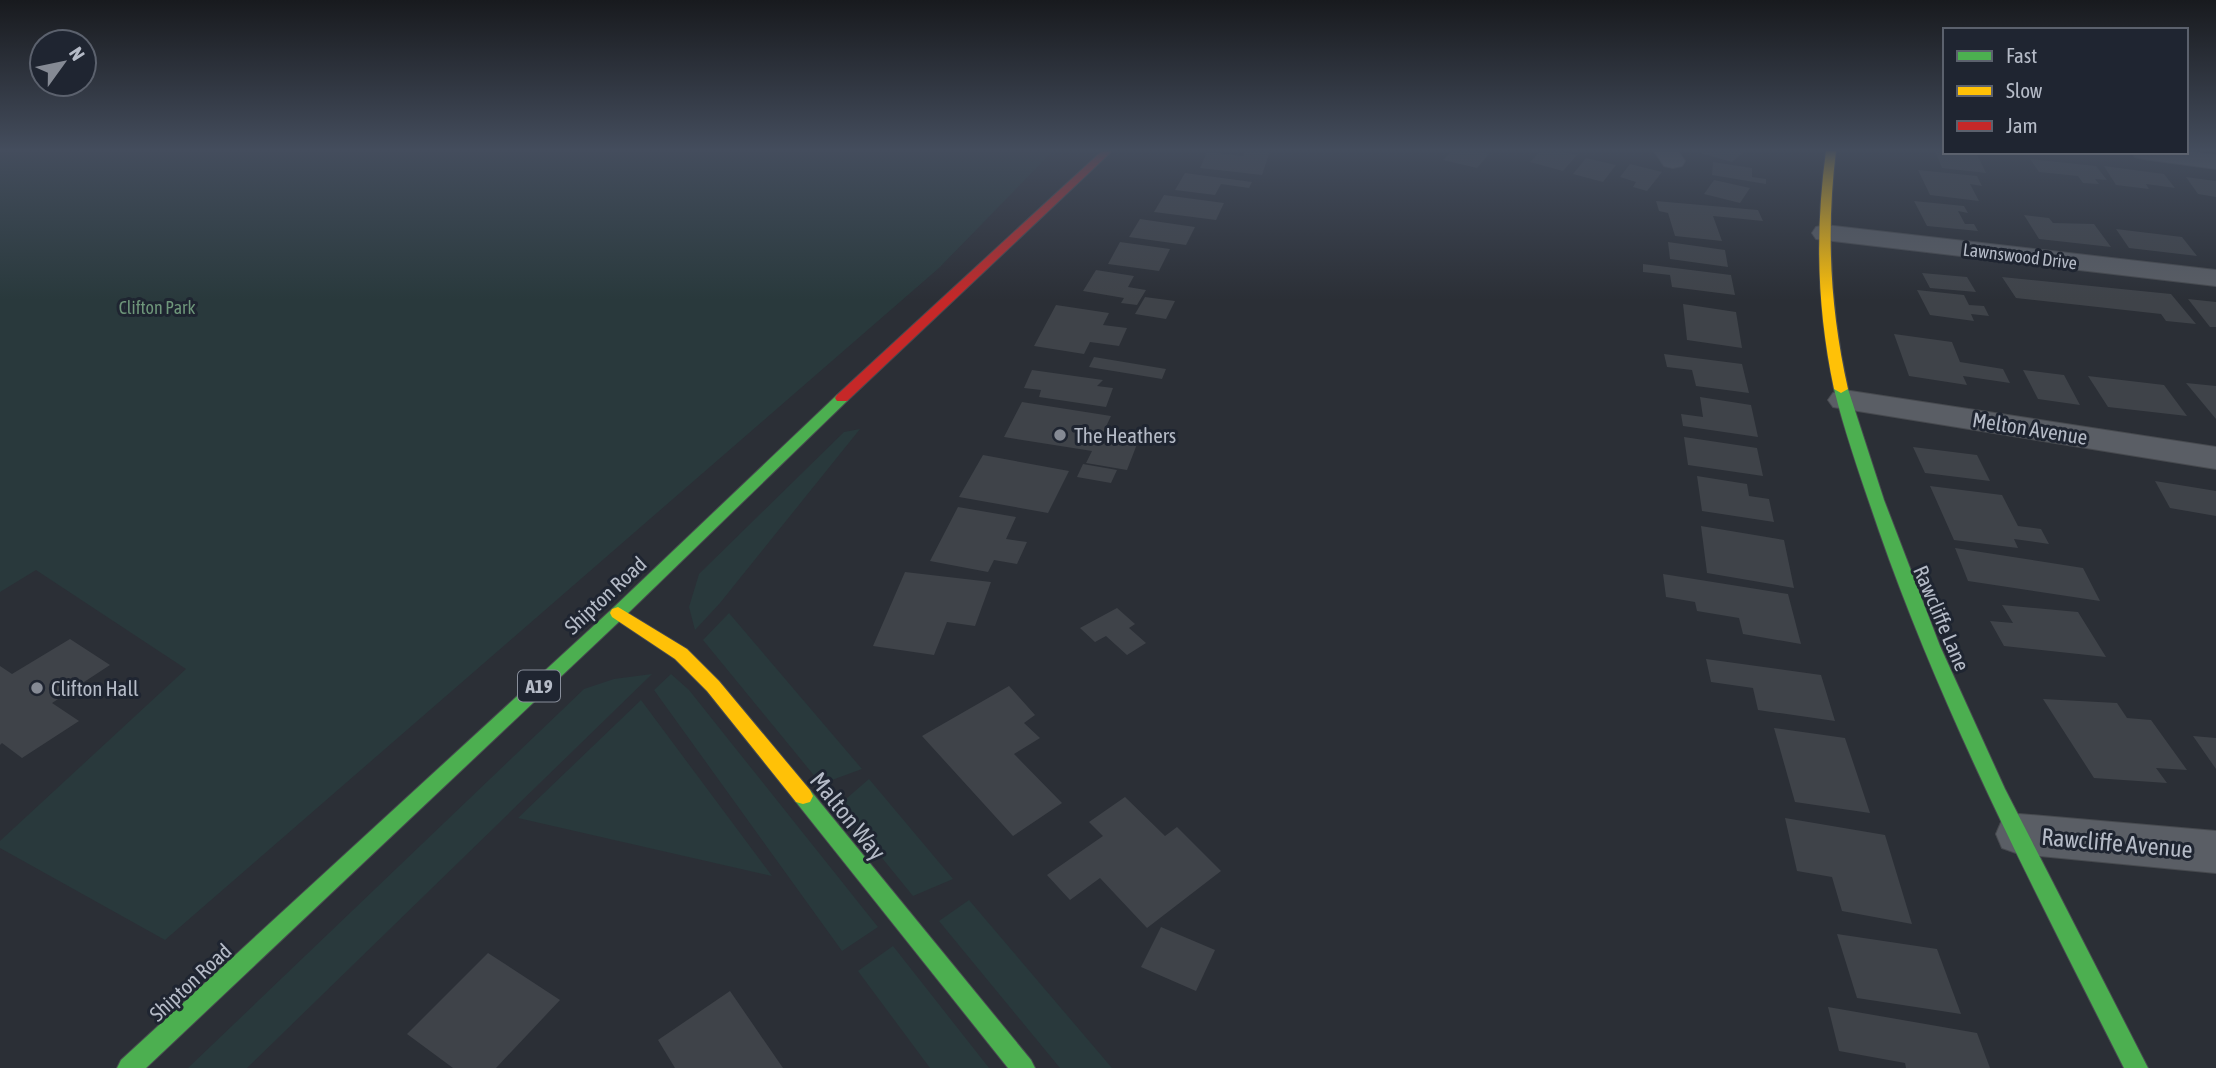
<svg xmlns="http://www.w3.org/2000/svg" width="2216" height="1068" viewBox="0 0 2216 1068" font-family="'Asap Condensed',sans-serif">
  <style>
    .green { fill: #29393c }
    .building { fill: #3f4349 }
    .lines { fill: none; stroke-linecap: round; stroke-linejoin: round }
    .street-casing { stroke: #474a4f; stroke-width: 2 }
    .fast-casing { stroke: #474a4f; stroke-width: 2 }
    .slow-casing { stroke: #474a4f; stroke-width: 2 }
    .jam-casing { stroke: #474a4f; stroke-width: 2 }
    .street { fill: #5a5e65; fill-rule: evenodd }
    .fast { fill: #4caf50; fill-rule: evenodd }
    .slow { fill: #ffc107; fill-rule: evenodd }
    .jam { fill: #c62828; fill-rule: evenodd }
    .poi-dot { fill: #858a94; stroke: #1f2531; stroke-width: 2.5 }
    .labels { text-anchor: middle; dominant-baseline: central; stroke-width: 6; stroke-linejoin: round; paint-order: stroke }
    .far-street-label { font-size: 18px; fill: #b5bbc7; stroke: #1f2531 }
    .far-park-label { font-size: 18px; fill: #6e967a; stroke: #1f2531 }
    .shield { fill: #1f2531; stroke: #888e9a; stroke-width: 2 }
    .shield-label { font-size: 19px; font-weight: bold; fill: #b5bbc7 }
    .street-label { font-size: 21px; fill: #b5bbc7; stroke: #1f2531 }
    .poi-label { font-size: 21px; fill: #b5bbc7; stroke: #1f2531; text-anchor: start }
    .near-street-label { font-size: 24px; fill: #b5bbc7; stroke: #1f2531 }
  </style>
  <rect width="100%" height="100%" fill="#2b2f36"/>
  <g class="green">
    <path d="M0,151h1053l-114,117 -774,672 -165,-92v-7l186,-172 -150,-99 -36,22z"/>
    <path d="M860,429l-140,174 -25,27 -6,-23 10,-33 145,-142z"/>
    <path d="M729,613l133,156 -41,15 -118,-144z"/>
    <path d="M652,674l-405,394h-59l396,-379 30,-10z"/>
    <path d="M671,674l18,16 189,237 -36,24 -188,-261z"/>
    <path d="M641,700l131,176 -254,-58z"/>
    <path d="M869,779l84,100 -40,17 -74,-91z"/>
    <path d="M969,900l143,168h-52l-121,-147z"/>
    <path d="M893,946l96,122h-59l-72,-97z"/>
  </g>
  <g class="building">
    <path d="M1245,151h25l-8,24 -62,-7 7,-16 36,4z"/>
    <path d="M1452,151h23l14,3 -12,14 -34,-8z"/>
    <path d="M1541,151h18l18,4 -14,16 -33,-9z"/>
    <path d="M1693,151h52l-13,11z"/>
    <path d="M1935,151l41,1 10,21 -44,-5z"/>
    <path d="M1586,158l30,7 -13,17 -30,-8z"/>
    <path d="M2030,159l66,7 11,14 -12,-1 4,5 -16,-1 -5,-7 -39,-4z"/>
    <path d="M1713,162l39,6v9l14,2v5l-54,-9z"/>
    <path d="M1630,164l32,8 -15,19 -14,-4 3,-5 -16,-5z"/>
    <path d="M2104,166l60,8 11,14 -29,-4 3,5 -33,-4z"/>
    <path d="M1918,170l59,6 5,10 -12,-2 9,17 -49,-6z"/>
    <path d="M1185,173l67,9 -3,6 -28,-4 -6,11 -40,-5z"/>
    <path d="M2186,177l30,4v16l-18,-3z"/>
    <path d="M1714,180l36,8 -10,15 -36,-9z"/>
    <path d="M1164,195l60,8 -8,17 -62,-8z"/>
    <path d="M1656,201l102,9 5,11 -50,-5 9,25 -47,-5 -7,-23 -9,-2z"/>
    <path d="M1914,201l50,5 4,7 -10,-2 7,13h9l4,7 -51,-5z"/>
    <path d="M2024,215l25,3 4,5 41,1 17,23 -72,-8z"/>
    <path d="M1140,219l55,8 -9,18 -57,-8z"/>
    <path d="M2116,229l66,8 15,19 -68,-8z"/>
    <path d="M1120,242l50,7 -11,22 -51,-7z"/>
    <path d="M1668,242l57,8 3,17 -58,-8z"/>
    <path d="M1643,264l88,11 4,20 -63,-8 -2,-12 -27,-3z"/>
    <path d="M1096,270l38,6 -6,11 18,3 -9,15 -16,-2 3,-5 -41,-7z"/>
    <path d="M1922,273l45,4 9,15 -46,-4z"/>
    <path d="M2002,277l169,17 25,30 -30,-3 -5,-7 -145,-16z"/>
    <path d="M1917,290l47,5 5,10 15,1 5,10 -18,-2 3,7 -44,-6z"/>
    <path d="M1145,297l30,4 -9,18 -31,-5z"/>
    <path d="M2188,299l28,3v25h-6z"/>
    <path d="M1683,304l53,8 6,36 -55,-8z"/>
    <path d="M1056,305l53,8 -6,12 24,3 -8,18 -29,-4 -6,12 -50,-8z"/>
    <path d="M1894,334l58,8 8,20 43,7 7,14 -47,-7 4,9 -58,-9z"/>
    <path d="M1664,354l78,10 7,29 -53,-7 -4,-16 -25,-3z"/>
    <path d="M1094,357l72,12 -4,10 -73,-12z"/>
    <path d="M1032,370l71,10 -6,6 16,2 -7,19 -67,-10 2,-7 -17,-2z"/>
    <path d="M2023,370l41,5 16,30 -42,-6z"/>
    <path d="M2088,376l76,9 23,31 -79,-9z"/>
    <path d="M2186,383l30,3v33z"/>
    <path d="M1700,397l51,8 7,32 -75,-11 -2,-12 22,3z"/>
    <path d="M1022,402l89,14 -8,17 36,6 -12,31 -41,-7 6,-12 -88,-14z"/>
    <path d="M1684,437l73,11 6,28 -75,-11z"/>
    <path d="M1913,447l64,8 13,26 -65,-8z"/>
    <path d="M983,455l86,16 -21,42 -89,-16z"/>
    <path d="M1083,464l34,6 -6,13 -34,-6z"/>
    <path d="M1697,476l50,8 2,12 20,3 5,23 -72,-11z"/>
    <path d="M2155,481l61,10v25l-46,-8z"/>
    <path d="M1930,486l72,9 16,31 23,3 8,15 -35,-5 4,9 -64,-8z"/>
    <path d="M958,507l58,10 -10,22 21,3 -10,22 -23,-4 -6,12 -58,-11z"/>
    <path d="M1701,526l83,14 10,48 -87,-15z"/>
    <path d="M1955,548l128,20 17,33 -132,-20z"/>
    <path d="M905,572l86,10 -16,44 -28,-4 -13,33 -61,-9z"/>
    <path d="M1663,574l125,20 13,50 -58,-10 -4,-16 -42,-7 -2,-9 -29,-5z"/>
    <path d="M2002,605l76,7 28,45 -102,-11 -14,-25 23,2z"/>
    <path d="M1117,608l18,16 -6,4 17,15 -19,12 -21,-19 -11,6 -15,-14z"/>
    <path d="M70,639l40,26 -58,38 27,18 -57,37 -20,-15 -2,2v-79l12,8z"/>
    <path d="M1706,659l115,16 14,46 -77,-11 -5,-22 -42,-6z"/>
    <path d="M1009,686l26,29 -11,8 16,15 -26,16 48,49 -49,33 -91,-100z"/>
    <path d="M2043,699l74,4 10,15 24,2 36,50 -31,-2 11,15 -73,-5z"/>
    <path d="M1774,728l71,10 25,75 -75,-11z"/>
    <path d="M2193,736l23,2v31z"/>
    <path d="M1125,797l40,39 12,-9 44,44 -74,57 -47,-50 -30,22 -23,-25 56,-39 -14,-14z"/>
    <path d="M1785,818l100,17 27,89 -70,-13 -10,-34 -35,-6z"/>
    <path d="M1161,927l54,23 -19,41 -55,-24z"/>
    <path d="M1837,934l100,15 24,65 -104,-16z"/>
    <path d="M488,953l72,47 -64,68h-43l-46,-34z"/>
    <path d="M730,991l53,77h-108l-17,-28z"/>
    <path d="M1828,1007l149,26 13,35h-84l-1,-5 -66,-12z"/>
  </g>
  <g class="lines">
    <defs>
      <g id="street">
        <path d="M1654,151h24l7,10 -3,5 -9,2 -9,-2z"/>
        <path d="M2186,151l30,4v14l-73,-10 -8,-2 -4,-5z"/>
        <path d="M1825,225l391,45v16l-400,-47 -4,-6 4,-6z"/>
        <path d="M1844,390l372,57v22l-383,-62 -5,-7 5,-7z"/>
        <path d="M2019,814l197,17v42l-197,-19 -17,-6 -6,-14 6,-14z"/>
      </g>
      <g id="fast">
        <path d="M1841,385l7,4 36,111 56,146 65,143 143,279h-24c-89,-176 -180,-351 -245,-537 -16,-47 -33,-94 -45,-142z"/>
        <path d="M842,394l7,4 -2,3 -223,216 -478,451h-29l4,-8 491,-451 225,-214z"/>
        <path d="M803,788l7,2 221,270 4,8h-27l-212,-266 -3,-6 3,-6z"/>
      </g>
      <g id="slow">
        <path d="M1826,151h10c-10,81 -6,158 12,238l-7,4 -7,-4c-17,-80 -19,-157 -8,-238z"/>
        <path d="M618,607l69,42 32,32 91,109 3,6 -3,6 -7,2 -7,-2 -89,-111 -32,-32 -63,-42 -2,-4 2,-4z"/>
      </g>
      <path id="jam" d="M1102,151h10l-265,250h-10l-2,-3 2,-3z"/>
    </defs>
    <use href="#street" class="street-casing"/>
    <use href="#fast" class="fast-casing"/>
    <use href="#slow" class="slow-casing"/>
    <use href="#jam" class="jam-casing"/>
    <use href="#street" class="street"/>
    <use href="#fast" class="fast"/>
    <use href="#slow" class="slow"/>
    <use href="#jam" class="jam"/>
  </g>
  <linearGradient id="sky" x2="0" y2="1"><stop stop-color="#181a1e"/><stop offset="0.5" stop-color="#444d5d"/><stop offset="1" stop-color="#444d5d" stop-opacity="0"/></linearGradient>
  <rect width="2216" height="300" fill="url(#sky)"/>
  <g class="poi-dot">
    <circle cx="1060" cy="435" r="7"/>
    <circle cx="37" cy="688" r="7"/>
  </g>
  <g class="labels">
    <g class="far-street-label">
      <text transform="translate(2020 256) rotate(7)">Lawnswood Drive</text>
    </g>
    <g class="far-park-label">
      <text x="157" y="307">Clifton Park</text>
    </g>
    <rect class="shield" x="518" y="670.5" width="42" height="31" rx="5"/>
    <g class="shield-label">
      <text x="539" y="686">A19</text>
    </g>
    <g class="street-label">
      <text transform="translate(2030 428) rotate(9)">Melton Avenue</text>
      <text transform="translate(605 595) rotate(-43)">Shipton Road</text>
      <text transform="translate(1942 618) rotate(67)">Rawcliffe Lane</text>
      <text transform="translate(190 982) rotate(-43)">Shipton Road</text>
    </g>
    <g class="poi-label">
      <text x="1074" y="435">The Heathers</text>
      <text x="51" y="688">Clifton Hall</text>
    </g>
    <g class="near-street-label">
      <text transform="translate(848 816) rotate(51)">Malton Way</text>
      <text transform="translate(2117 843) rotate(5)">Rawcliffe Avenue</text>
    </g>
  </g>
  <rect x="1943" y="28" width="245" height="126" fill="#1f2531" stroke="#5b616d" stroke-width="2"/>
  <rect x="1957" y="51" width="35" height="10" fill="#4caf50" stroke="#5b616d" stroke-width="2"/>
  <text x="2006" y="63" font-size="21" fill="#b5bbc7">Fast</text>
  <rect x="1957" y="86" width="35" height="10" fill="#ffc107" stroke="#5b616d" stroke-width="2"/>
  <text x="2006" y="98" font-size="21" fill="#b5bbc7">Slow</text>
  <rect x="1957" y="121" width="35" height="10" fill="#c62828" stroke="#5b616d" stroke-width="2"/>
  <text x="2006" y="133" font-size="21" fill="#b5bbc7">Jam</text>
  <g transform="translate(63 63) rotate(57)"><circle r="33" fill="#1f2531" stroke="#5b616d" stroke-width="2"/>
  <path d="M0-5L12 26L0 18L-12 26Z" fill="#858a94"/>
  <text y="-10" font-size="19" font-weight="bold" text-anchor="middle" fill="#b5bbc7">N</text>
  </g>
</svg>
